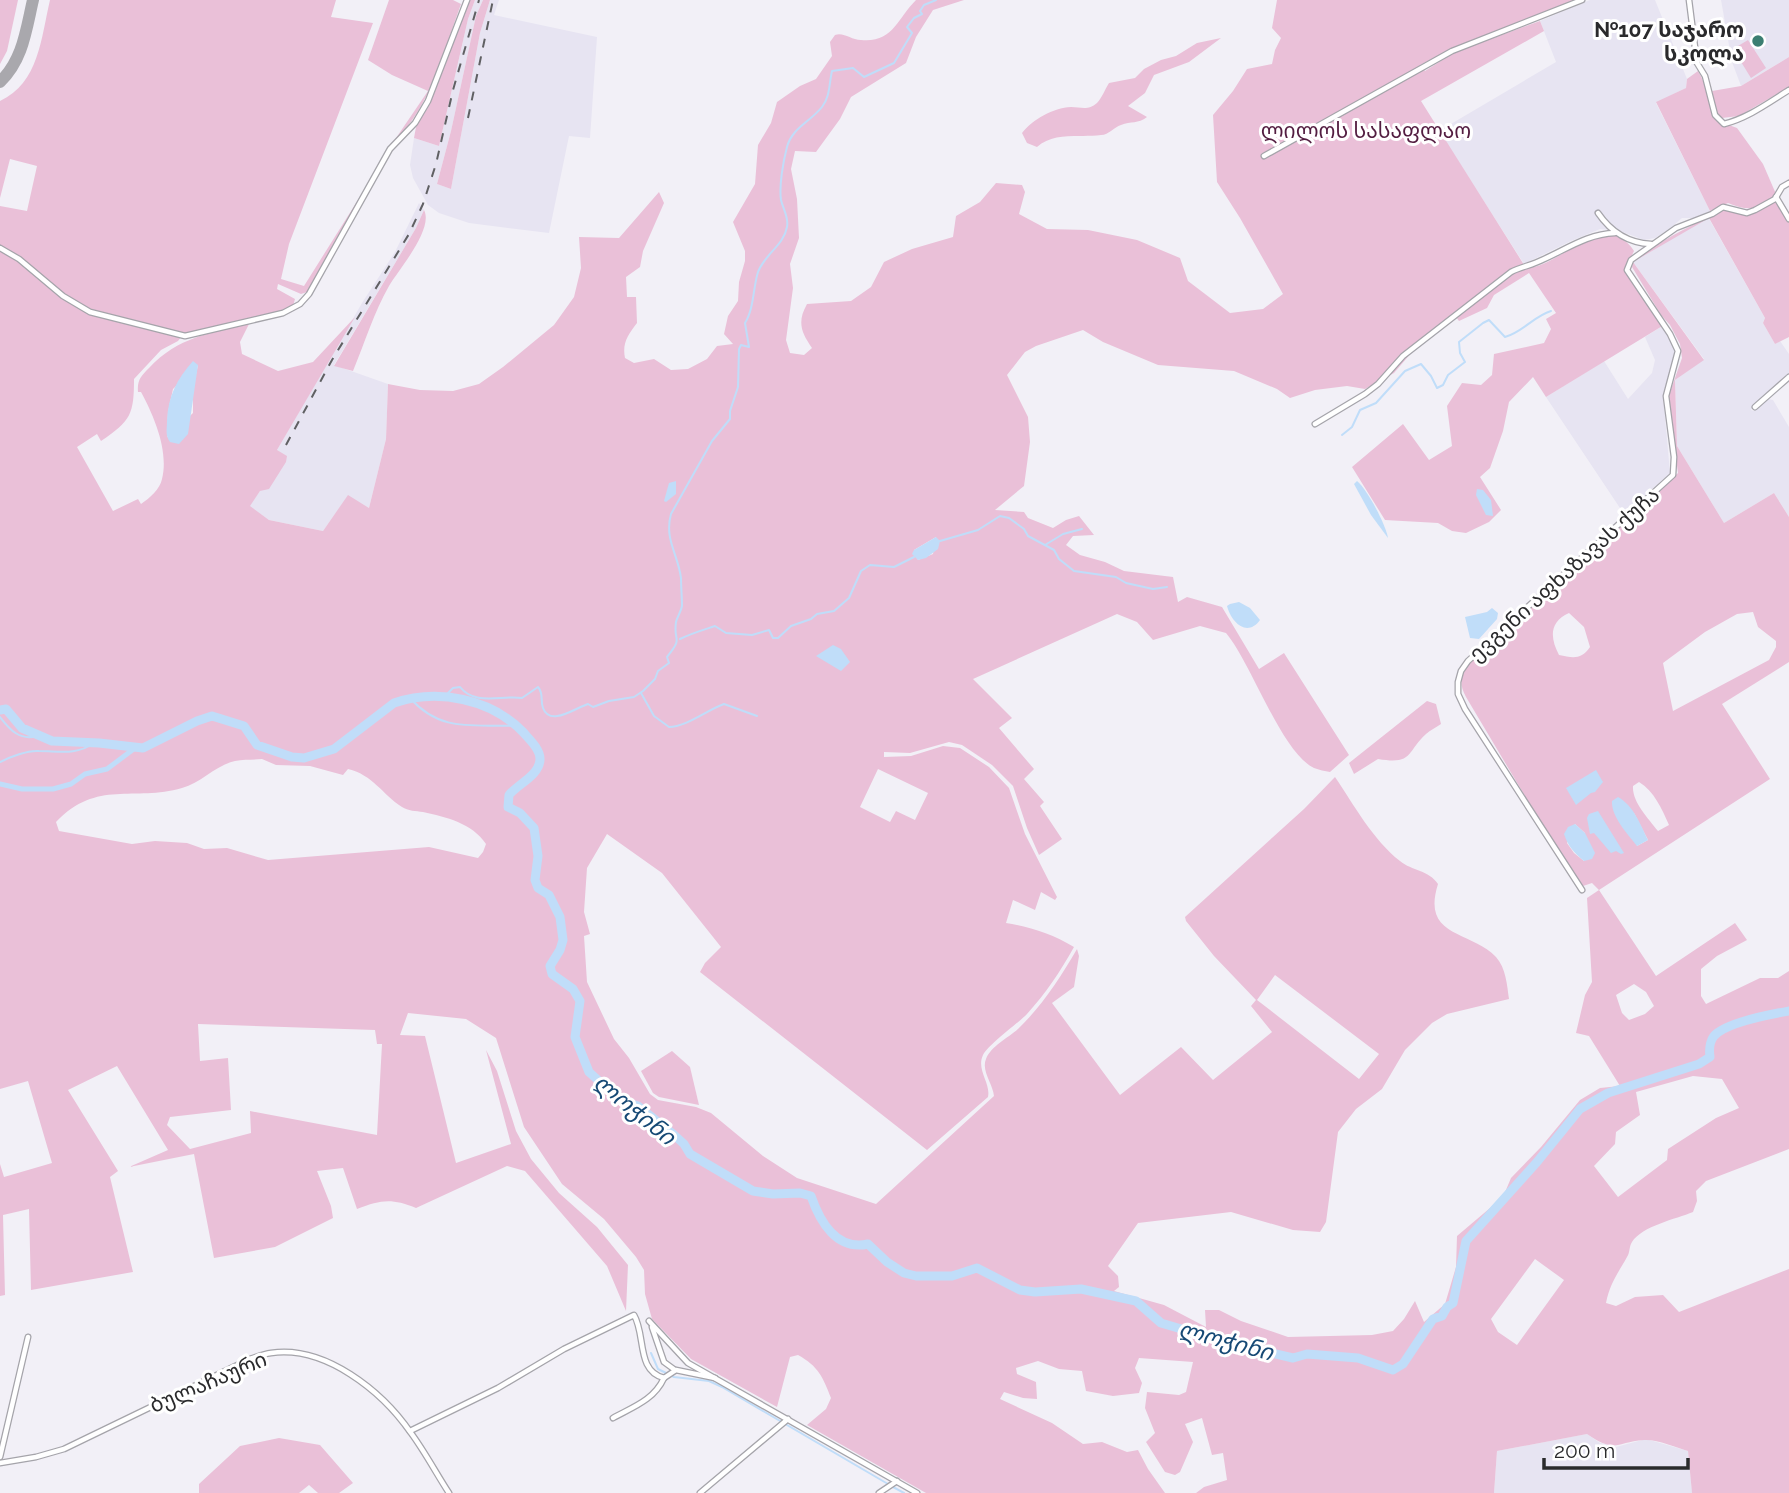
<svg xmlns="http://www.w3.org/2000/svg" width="1789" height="1493" viewBox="0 0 1789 1493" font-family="Raleway,'Noto Sans Georgian',sans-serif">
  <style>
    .built { fill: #e7e4f2 }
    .green { fill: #eac0d8; fill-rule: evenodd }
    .water { fill: #c0ddf9 }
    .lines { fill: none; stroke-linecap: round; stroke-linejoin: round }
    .stream { stroke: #c0ddf9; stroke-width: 2 }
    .canal { stroke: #c0ddf9; stroke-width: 5 }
    .river { stroke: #c0ddf9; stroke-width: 9 }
    .taxiway { stroke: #a9a8ad; stroke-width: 12 }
    .minor-casing { stroke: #a5a4aa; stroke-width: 7 }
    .minor { stroke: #fff; stroke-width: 4.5 }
    .rail { stroke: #606063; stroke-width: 2; stroke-dasharray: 9 9; stroke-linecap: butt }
    .poi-dot { fill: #3b7e71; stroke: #fff; stroke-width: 2.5 }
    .labels { text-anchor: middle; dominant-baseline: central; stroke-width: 6; stroke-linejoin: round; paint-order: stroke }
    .poi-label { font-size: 21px; font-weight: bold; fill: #2a2a2c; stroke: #fff; text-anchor: end }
    .park-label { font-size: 21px; fill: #531d41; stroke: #fff }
    .street-label { font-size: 21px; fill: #2a2a2c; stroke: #fff }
    .water-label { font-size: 23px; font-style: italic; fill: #164975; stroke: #fff }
  </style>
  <rect width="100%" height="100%" fill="#f2f0f7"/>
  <g class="built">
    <path d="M475,0h8l-7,16 -25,115 -14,53 14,5 29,-156 10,-33h9l-5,15 103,22 -7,101 -21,-2 -20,97 -80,-10 -30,-10 -11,-8 -15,-27 -3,-13 4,-27 25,8 29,-127z"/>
    <path d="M1590,0h65l32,79 -1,9 -30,15 54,108 -16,7h-12l-14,12 -13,8 -11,2 -24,-9 -20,-2 -29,12 -47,23 -85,-133 117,-69 -16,-41z"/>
    <path d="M1721,0h68v57l-48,29 -9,-24z"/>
    <path d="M419,203l5,7 -8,18 -82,137 54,19 -2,55 -17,69 -21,-12 -25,35 -54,-11 -20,-14 11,-15 17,-41 85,-147 33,-51z"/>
    <path d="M1708,217l57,101 -2,5 12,21 5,-3 9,13v20l-36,31 -2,5 3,1 14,-12 5,1 16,27v90l-15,-24 -50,30 -47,-77 -2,-66 29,-21 -71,-97z"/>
    <path d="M1664,325l13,24 -14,45 7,79 -46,41 -78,-117 58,-36 24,38 24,-26 3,-13 -10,-23z"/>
    <path d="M1587,1434l13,9 16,4 30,-8 42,12 4,42h-198l3,-42z"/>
  </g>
  <g class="green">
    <path d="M0,0h18l-11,51 -7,13z"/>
    <path d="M50,0h286l-5,17 42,6 -84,221 -8,35 23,7 69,-110 -63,115 -9,3 -23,-10 -1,5 18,10 -2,7 -12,5 -92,23h-9l-89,-23c-34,-17 -57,-49 -91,-65v-40l27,5 10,-45 -27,-7 -10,39v-97c39,-18 41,-63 50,-101z"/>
    <path d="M389,0h64l8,4c-17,46 -30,103 -67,137l34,-50 -36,-16 -24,-15z"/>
    <path d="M470,0h5l-7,19 -29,127 -25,-8 2,-11 14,-23z"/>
    <path d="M483,0h7l-10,33 -29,156 -14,-5 14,-53 25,-115z"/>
    <path d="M916,0h48l-31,10 -17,27 -10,26 -55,34 -11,22 -24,33 -21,-1 -4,18 6,30 2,39 -9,26 3,24 -7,52 4,13 14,2 8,-7c-11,-16 -15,-26 -5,-44l44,-3 20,-14 13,-25 28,-13 41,-12 3,-21 24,-14 16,-19 26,2 3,7 -6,22 28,15 41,1 49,10 43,18 8,23 42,32 33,-4 20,-15 -43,-76 -23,-36 -4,-67 20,-24 14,-22 25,-5 3,-14 6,-12 -9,-10 5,-28h300l-126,49 -31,16 5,6 30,-19 85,-31 4,10 -123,70 105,167c32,1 79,-62 108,-17l-8,16 3,10 35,48 -118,72 -13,-20 -24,25 -6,29 -13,37 -10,9 21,33 -12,12 -23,11 -14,-2 -14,-8 -53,-3 -33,-53 51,-43 26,36 23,-14 -5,-40 15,-23 19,2 11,-10 2,-21 50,-11 7,-14 -5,-10 10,-6 -27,-40 -35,22 -7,13 -28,13 -3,-4 -44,35 -18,21 -29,16 -18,-3 -32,4 -25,8 -13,-9 -43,-18 -76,-6 -55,-23 -20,-12 -47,16 -11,6 -18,23 21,42 2,25 -6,44 -29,24 29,2 4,6 25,10 13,-8 13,-4 15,19 -21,1 -7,9 14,10 25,7 19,9 49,6 5,25 9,-5 35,10 37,62 25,-16 65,102 -19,17c-5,-1 -11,-2 -16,-4 -33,-16 -62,-104 -88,-135l-26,-7 -47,14 -16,-18 -20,-8 -144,65 39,39 -13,10 35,41 -10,10 20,23 -4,4 22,33 -23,16 -12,-27 -14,-42 -21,-21 -30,-20 -13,-3 -39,11 -26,-1v5l27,-1 32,-10 17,2 29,19 20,21 16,46 32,63 -2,3 -14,-8 -6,18 -22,-10 -7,23c25,4 46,11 68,24 -14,25 -28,46 -47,67 -10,10 -39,31 -44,41 -7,15 8,28 5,42l-61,53 -227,-178 5,-9 16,-16 -59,-74 -55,-39 -20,34 -3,44 6,22 -6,2 3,46 27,57 15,19 21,36 8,6 38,7 15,6 52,43 34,22 79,26 118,-108c-1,-12 -13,-25 -8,-37 5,-13 22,-21 32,-30 24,-23 42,-51 59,-80l2,7 -5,31 -22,16 68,92 61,-48 32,33 59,-48 -21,-26 5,-6 -42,-44 -28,-35 -1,-4 119,-108 31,-32c19,28 38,63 65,84 12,10 29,9 38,23 -17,54 32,46 58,73 10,11 11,28 13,42l-62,15 -15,9 -27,27 -23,39 -26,20 -18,23 -12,90 -6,10 -27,-2 -62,-18 -93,11 -30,43 10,10 1,11 -5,4 50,14 42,22 -1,-17h14l22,11 47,16 84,-2 21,-4 11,-12 11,-18 9,21 21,-18 11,-37 1,-31 46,-39 8,-19 30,-31 39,-47 20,-12 20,-2 -31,-50 -13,-3 9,-38 7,-13 -5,-84 12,-8 -7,-7 -9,3 -48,-73 -69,-116c-8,-15 -5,-22 4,-35l208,-189 -10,-75 14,-40 -2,-14 -10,-19 -9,-10 -29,-48 1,-5c29,-24 61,-37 93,-54l24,7 25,-14 14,22v114l-14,7 -12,-21 2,-5 -56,-100 -76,44 71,98 -29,20 2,66 47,77 50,-30 15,24v145l-67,42 48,75 -171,111 57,86 79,-53 12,17 -30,16 -16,13v27l5,8 54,-26h18l11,-7v178l-83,32 -10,10 1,10 -4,11c-17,7 -51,14 -61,30 -3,4 -2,11 -5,15 -10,18 -17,26 -21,46l10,3 19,-9 28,-2 16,17 110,-43v224h-97l-4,-42c-13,-4 -31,-12 -44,-11 -28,2 -28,14 -57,-6l-90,17 -3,42h-298l8,-6 23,-7 -4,-27 -11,2 -10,-37 -17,6 8,18 -13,30 -5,3 -10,-3 -19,-30 9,-9 -10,-25 2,-16 32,3 7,-3 7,-30 -54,-4 -4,10 7,15 -3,10 -26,3 -27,-5 -4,-20 -23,-2 -21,-8 -22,7 1,6 19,8 1,17 -14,-1 -19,-6 -4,7 52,24 31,21 19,-2 25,10 11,-2 10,19 17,24h-239l-119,-68 19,-16 5,-11c-8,-21 -13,-32 -33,-43l-8,2 -13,50 -86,-48 -39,-40 -7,-25 -1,-24 -8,-13 -32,-38 -42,-35 -38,-57 -28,-89 -30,-19 -58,-6 -8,22 25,1 31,127 55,-19 -25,-94 11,21 19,60 15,28 28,34 38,34 31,38 -2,46 -19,-45 -82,-95 -18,-5 -91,42c-25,-10 -35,-8 -59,1l-14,-41 -26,3 14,35 2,12 -58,29 -61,11 -20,-104 -65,13 39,-17 -51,-84 -49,24 50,81 -8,6 23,95 -102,18 -2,-81 -26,6 2,80 -5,1v-132l4,13 48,-14 -24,-82 -28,8v-838c26,11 42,35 66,50 34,21 76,26 115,36l-3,4 -17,9 -27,29c0,35 -3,42 -33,62l-4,-7 -20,13 36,64 25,-12 3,5c9,-6 19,-15 21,-25 7,-28 -8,-63 -21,-87h-3c-1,-12 3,-16 11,-24 29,-31 61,-35 100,-44l-9,18 2,12 36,17 35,-9 42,-45 -78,133 10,6 -1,6 -17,27 -9,2 -10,15 19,14 54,11 25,-36 21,13 17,-69 2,-55 32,6 33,1 26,-7 24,-17 51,-42 20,-28 7,-29 -2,-31 40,1 40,-46 5,11 -21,48 -3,16 -14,10 1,20h9l1,26c-9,12 -15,20 -12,35l9,5 20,-4 17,11 17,-1 19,-10 10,-13 16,-2 -9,-10 4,-18 10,-15 1,-19 6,-21v-10l-12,-29 22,-38 3,-39 13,-22 6,-21 23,-16 16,-7 16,-23 -2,-14 5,-7c9,-3 16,5 26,5 32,3 36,-21 55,-40zM198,365l-5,23v25l-26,24 1,-25 5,-23zM936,537l-3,17 -15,6 -4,-10zM1753,612l5,15 18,14v6l-7,13 -96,51 -10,-48 42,-31 32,-18zM1569,613l15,14 6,20c-9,13 -17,11 -31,8 -9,-17 -10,-33 10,-42zM262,759l14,6 34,1 33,9 5,-6c25,6 34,25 54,38 6,4 14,4 21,5 23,5 49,11 63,32l-3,8 -5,6 -49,-11 -161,13 -41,-12 -23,1 -17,-6 -32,-2 -23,3 -73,-13 -3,-9c41,-43 78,-20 126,-34 19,-5 34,-23 53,-27 9,-2 18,-1 27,-2zM878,769l50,24 -13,27 -19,-9 -6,11 -30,-15zM1639,782c15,9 23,27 30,43l-11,6c-10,-13 -26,-29 -25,-45zM1634,813l14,27 -11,6zM1575,824l10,9 -1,28 -10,-8 -7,-10zM1275,975l104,79 -20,25 -102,-79zM1634,984l12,8 8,14 -9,8 -16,6 -7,-7 -6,-18zM198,1024l177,6 2,14h5l-5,91 -127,-24 1,22 -61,16 -23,-24 3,-8 61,-7 -3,-52 -28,3zM1693,1076l29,3 17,29 -23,10 -48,31 -1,11 -49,37 -24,-31 21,-22 1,-12 24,-17 -4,-23zM1535,1259l29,21 -47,65 -19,-13 -7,-13z"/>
    <path d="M1221,38l-32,24 -35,13 -9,18 -17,13 19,11c-9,7 -16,4 -26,8 -7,2 -12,10 -20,10 -20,3 -47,-4 -64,12l-10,-4 -5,-10c11,-14 31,-25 49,-26 10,0 17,4 26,-4 5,-5 8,-14 12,-20l26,-5 9,-9 17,-9 15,-4 21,-13z"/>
    <path d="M1748,40l18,28 -15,10 -18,-29z"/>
    <path d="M1789,57v30l-50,29 -17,2 -6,-6 -4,-21 29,-5z"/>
    <path d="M1698,71c10,16 10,33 20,50l19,7 26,36 13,30c-16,16 -27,18 -48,9l-18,8 -54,-109 30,-14 1,-9z"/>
    <path d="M424,210c10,19 -25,59 -35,76 -15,26 -24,56 -36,85l-19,-5 82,-138z"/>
    <path d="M1427,701l9,3 5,20c-4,3 -11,6 -15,10 -20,18 -12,31 -48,25l-24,15 -5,-11z"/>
    <path d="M672,1051l18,16 9,38 -40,-8 -6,-4 -12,-22z"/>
    <path d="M279,1438l41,7 33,38 -14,10h-21l-9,-8 -10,8h-100v-9l41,-38z"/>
  </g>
  <g class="water">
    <path d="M193,361l5,4 -10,69 -9,10 -9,-2c-5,-7 -3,-13 -3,-21 1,-25 10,-42 26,-60z"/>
    <path d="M676,481v13l-10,8 -2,-1 5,-18z"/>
    <path d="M1357,481c10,8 29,44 31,57l-17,-23 -17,-31z"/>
    <path d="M1477,489l6,1 8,10 2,16 -7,-1 -10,-20z"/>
    <path d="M936,537l4,4 -2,8 -12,9 -8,2 -6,-6 2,-4z"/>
    <path d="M1239,602l11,6 10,12c-13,18 -29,2 -33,-14l3,-2z"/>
    <path d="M1492,608l6,5 -1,6 -18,20 -9,-1 -5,-21 22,-5z"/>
    <path d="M833,645l8,4 9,13 -9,9 -25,-15z"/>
    <path d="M1596,770l7,12 -8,10 -4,1 -15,12 -10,-17z"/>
    <path d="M1618,797c16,9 22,27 30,43l-11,6c-9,-12 -26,-29 -25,-45z"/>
    <path d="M1598,811l26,42 -3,1 -5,-3 -5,2 -17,-20 -4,1 -3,-16 2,-4z"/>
    <path d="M1575,824l10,9 10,20 -3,6 -8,2c-10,-8 -16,-15 -20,-27l4,-7z"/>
  </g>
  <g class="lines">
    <g class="stream">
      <path d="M1342,435l10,-8 8,-17 16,-7 29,-32 16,-7 10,12 6,12 6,-3 5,-10 17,-13 -5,-9 -1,-11 24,-19 6,-3 16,17c18,-5 29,-21 46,-26"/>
      <path d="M940,541l38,-11 22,-14 9,2 15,11 4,7 26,14 5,9 15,12 42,6 10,6 27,6 14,-2"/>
      <path d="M1045,545l18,-11 19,-5"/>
      <path d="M680,639c12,-6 23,-9 35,-13l11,7 26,2 17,-5 4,8h5l13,-12 20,-7 6,-5 17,-3 15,-13 12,-27 9,-6 24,2 20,-10"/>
      <path d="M641,693l13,23 15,11c17,0 38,-17 55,-23l33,12"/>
      <path d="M444,697l9,-9 7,-1c15,19 41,8 62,11l16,-11c6,7 2,13 5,21 7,19 32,0 45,-4l5,3 16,-6 25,-4 9,-6 12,-12 3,-8 11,-8 -2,-6c17,-21 6,-14 9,-35 1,-5 5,-10 6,-16 0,-8 -1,-19 -1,-28 -3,-24 -17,-39 -10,-64l41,-73 18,-22v-8l8,-24 1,-38 2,-4 8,2 -4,-24c9,-14 8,-35 13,-51 6,-17 26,-27 29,-45 2,-10 -4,-18 -6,-27 -2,-14 2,-38 6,-53 5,-19 23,-25 35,-40 8,-10 7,-23 10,-36l21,-3 11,9 30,-14 18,-30 -5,-6 7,-9 8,-4 -2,-3 4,-6 12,-5"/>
      <path d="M410,698c31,35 63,26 106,28"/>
      <path d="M0,717c10,13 20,24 37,19"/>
      <path d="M0,762c10,-5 28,-12 39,-11 20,0 36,5 55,-8"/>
      <path d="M651,1353l7,16 16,8 35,4 13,6 166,97"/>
      <path d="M893,1487l11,6"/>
    </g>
    <path class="canal" d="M0,784l22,5h31l18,-5 14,-10 22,-5 28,-21"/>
    <path class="river" d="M0,710l6,-1 16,19 30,13 47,2 44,5 54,-27 15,-5 32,10 13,19 35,12 12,1 30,-9 60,-46c44,-15 97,-4 129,29 7,8 17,17 17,27 0,16 -22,25 -31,36l-1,12 12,6 14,15 4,28 -3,24 3,8 11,7 11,22 3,23 -3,10 -10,16 2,8 21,15 7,12 -5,36 14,35 31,28 18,6 35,28 11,10 6,10 63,37 20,3 27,-1 11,3c9,26 26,55 57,48l19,18 17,11 12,3h36l25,-8 43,22 15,2 46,-3 55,12 25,22 71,21 61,14 14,-4 51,4 35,12 10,-6 30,-45 9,-3 5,-9 6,-4 13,-62 71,-79 43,-53 28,-16 91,-29 11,-7c-1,-7 0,-16 4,-21 12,-14 58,-22 75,-25"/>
    <path class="taxiway" d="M0,82c23,-22 26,-52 33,-82"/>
    <defs>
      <g id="minor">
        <path d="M1689,0l8,63 8,13 10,39 9,9c24,-6 44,-21 65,-34"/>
        <path d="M1264,156l188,-105 130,-51"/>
        <path d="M1776,197l13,22"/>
        <path d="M1598,213c13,19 30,30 53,31"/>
        <path d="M0,248l19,11 44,37 27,16 95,24 98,-23 17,-9 9,-10 81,-145 25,-26 13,-22 39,-101"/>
        <path d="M1755,407l34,-30"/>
        <path d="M1315,424l50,-30 13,-10 25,-28 108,-84c10,-5 21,-7 31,-12 25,-11 45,-26 73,-27"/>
        <path d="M1582,890l-117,-181 -7,-15v-12l3,-11 7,-10 205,-186 1,-18 -8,-61 12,-45 -8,-17 -43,-64 4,-10 45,-32 36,-14 11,-7 24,6 8,-3 20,-11 7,-12 7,-4"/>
        <path d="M649,1321l39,42 229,130"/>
        <path d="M652,1327l12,35 11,8"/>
        <path d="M613,1418c20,-11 41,-18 51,-40"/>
        <path d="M410,1431l88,-43 66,-39 70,-34c12,20 2,56 30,63l12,-8 39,8"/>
        <path d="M0,1457l28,-120"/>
        <path d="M0,1463l36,-6 28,-8 186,-90c6,-2 14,-5 21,-6 54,-8 111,38 140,80 14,19 25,40 38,60"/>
        <path d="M700,1493l88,-74"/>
        <path d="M879,1493l18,-12"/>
      </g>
    </defs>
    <use href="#minor" class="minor-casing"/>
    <use href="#minor" class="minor"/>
    <g class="rail">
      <path d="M468,118l25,-118"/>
      <path d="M286,445l46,-85 77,-126 14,-30 13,-40 17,-74 26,-90"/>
    </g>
  </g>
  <circle class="poi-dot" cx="1758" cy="41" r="7"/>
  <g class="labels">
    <g class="poi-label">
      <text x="1744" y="29">№107 საჯარო<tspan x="1744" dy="24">სკოლა</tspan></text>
    </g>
    <g class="park-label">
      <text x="1366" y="130">ლილოს სასაფლაო</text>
    </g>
    <g class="street-label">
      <text transform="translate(1564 574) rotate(-42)">ევგენი აფხაზავას ქუჩა</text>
      <text transform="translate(208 1382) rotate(-23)">ბულაჩაური</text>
    </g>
    <g class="water-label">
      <text transform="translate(635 1109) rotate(39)">ლოჭინი</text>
      <text transform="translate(1226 1340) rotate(15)">ლოჭინი</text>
    </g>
  </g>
  <path d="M1544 1458v10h144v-10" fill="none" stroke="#2a2a2c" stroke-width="3.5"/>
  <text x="1554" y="1458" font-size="21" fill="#2a2a2c" stroke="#ffffff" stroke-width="5" paint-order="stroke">200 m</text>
</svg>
